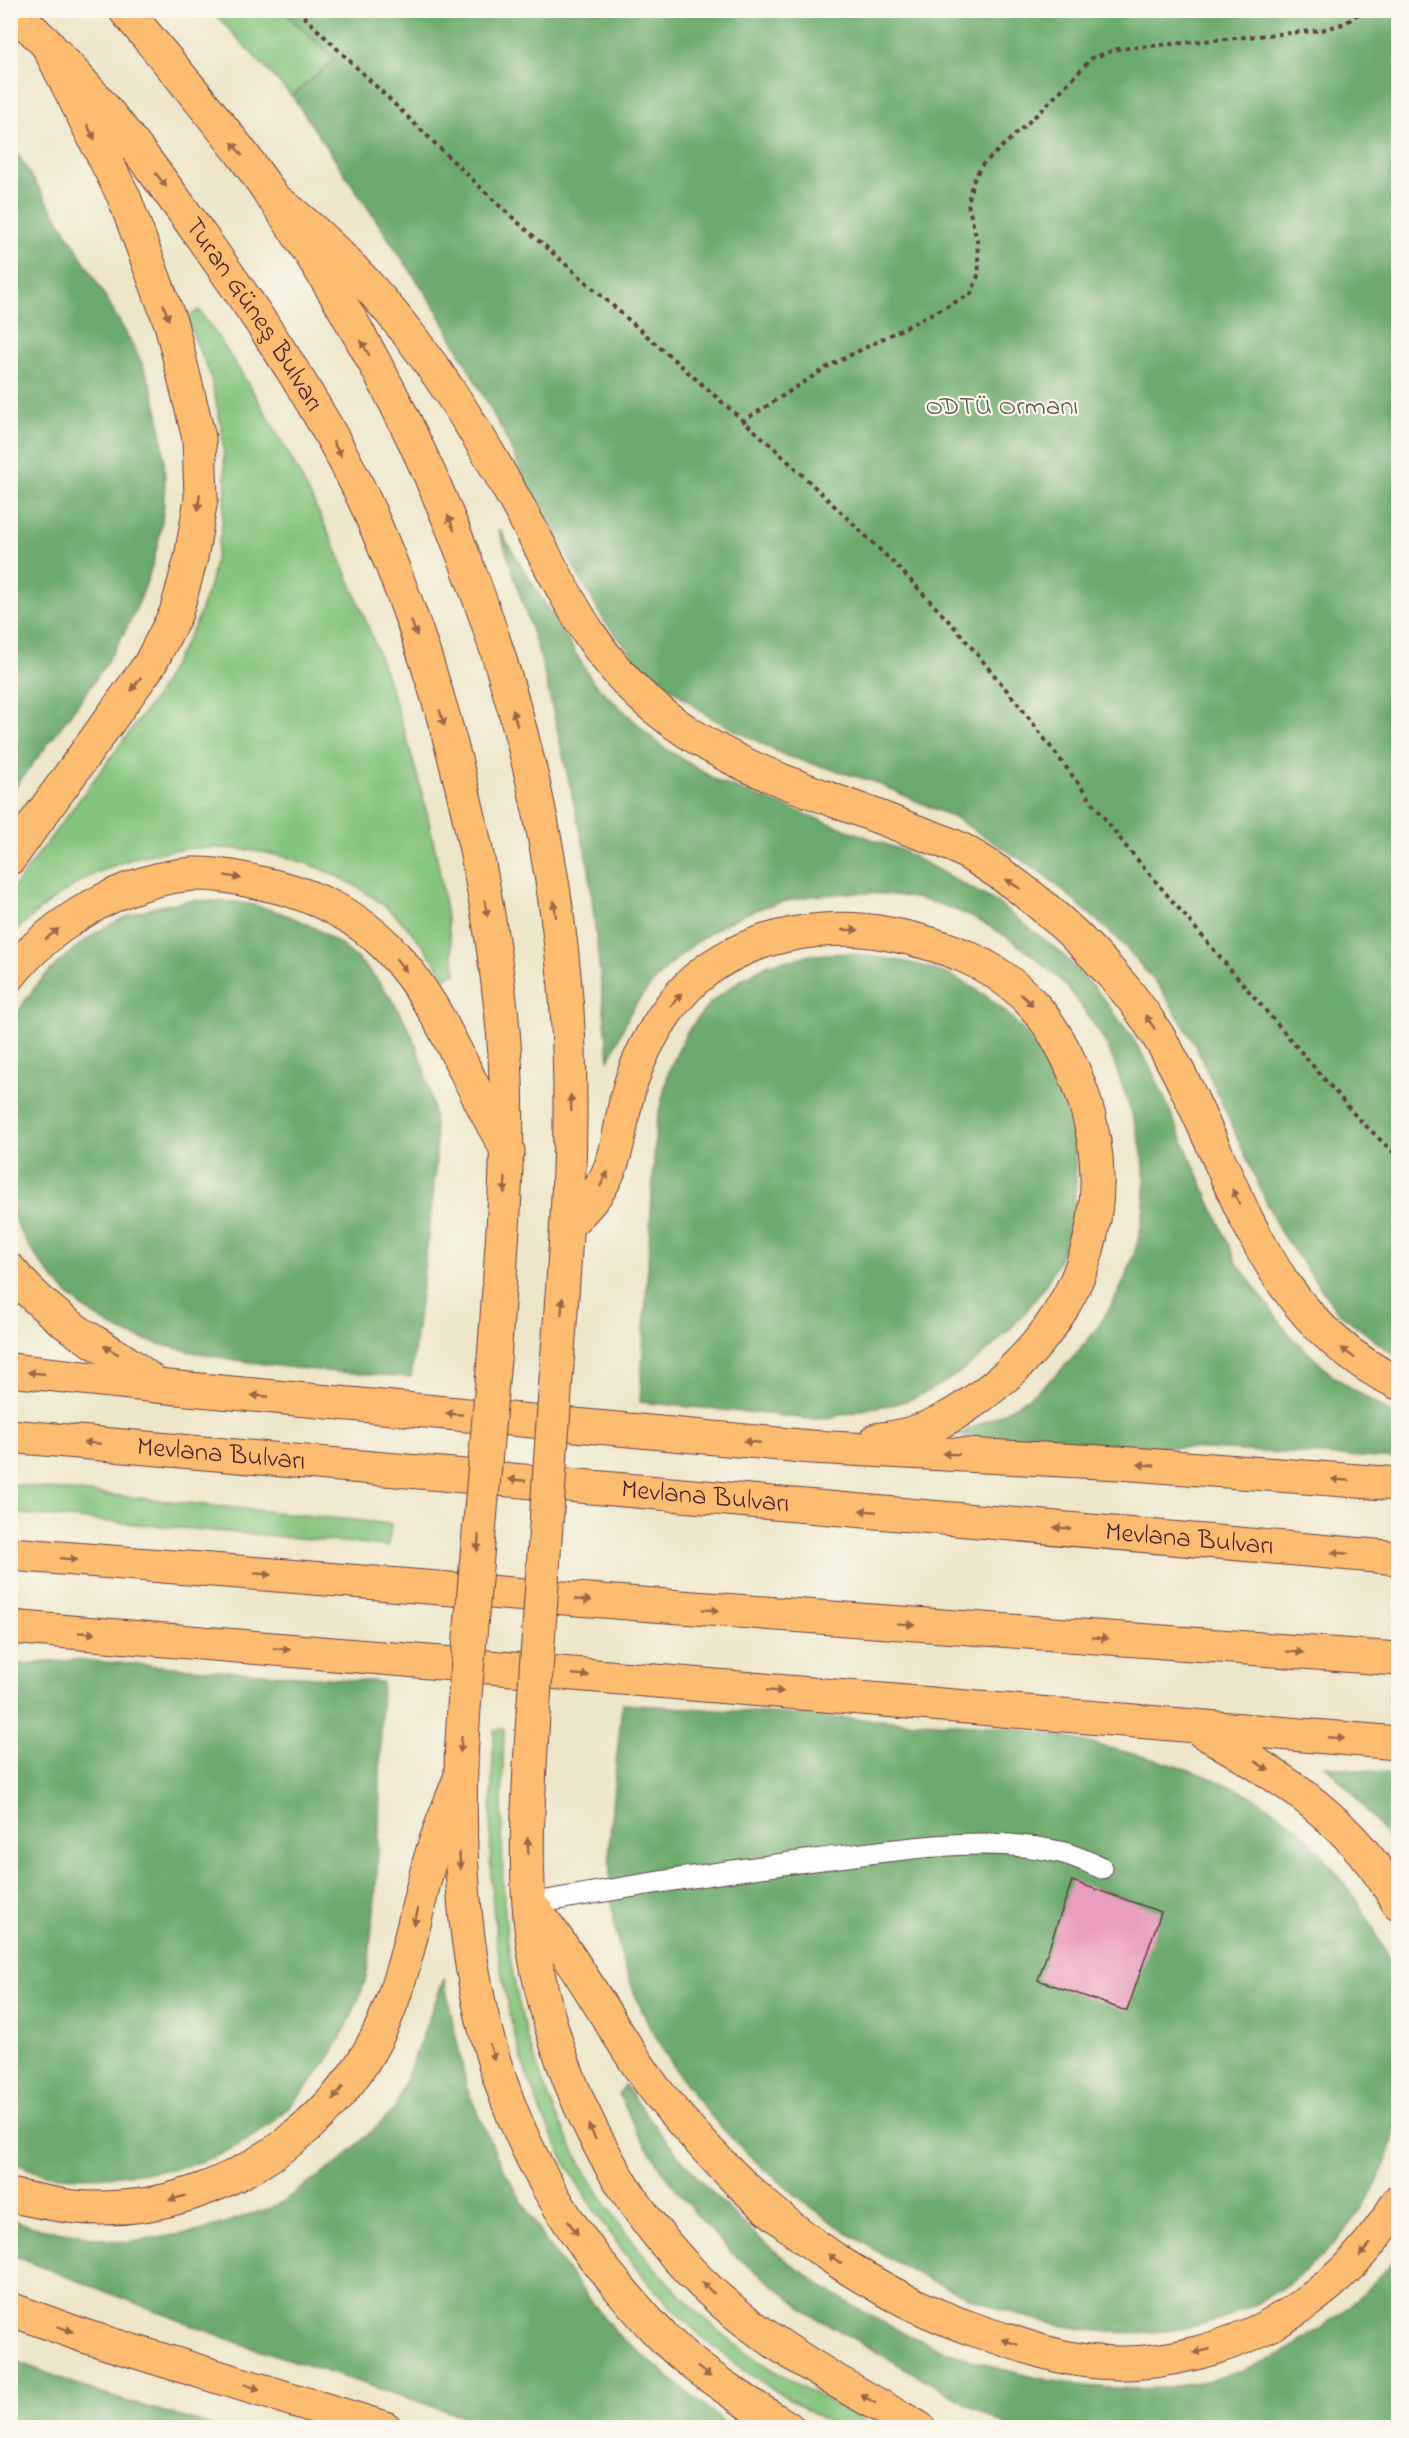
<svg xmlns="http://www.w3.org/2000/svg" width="1409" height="2438" viewBox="0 0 1409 2438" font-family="'Indie Flower',sans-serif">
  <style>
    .green { fill: #84c57d; stroke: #677254; stroke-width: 1.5 }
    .forest { fill: #6baa6c; stroke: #5a644c; stroke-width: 1.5 }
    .building { fill: #ea9dbd }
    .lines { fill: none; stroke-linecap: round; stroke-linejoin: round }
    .lane-casing { stroke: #623d43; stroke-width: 23 }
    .primary-casing { stroke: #623d43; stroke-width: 35 }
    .highway-casing { stroke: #623d43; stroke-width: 35 }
    .path { stroke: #623d43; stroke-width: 4; stroke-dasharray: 4.5 4.5; stroke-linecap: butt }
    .lane { stroke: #fff; stroke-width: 21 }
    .primary { stroke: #febc70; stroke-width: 33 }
    .highway { stroke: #febc70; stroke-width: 33 }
    .primary-bridge-casing { stroke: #623d43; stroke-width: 35; stroke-linecap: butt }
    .primary-bridge { stroke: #febc70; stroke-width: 33 }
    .oneway { fill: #9b664a }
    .labels { text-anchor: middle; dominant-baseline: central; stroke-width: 4.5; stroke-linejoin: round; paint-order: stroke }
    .street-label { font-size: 27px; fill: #4a1f2b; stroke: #fbf7ec }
    .park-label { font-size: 27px; fill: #5e5948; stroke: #fbf7ec }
  </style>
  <rect width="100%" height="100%" fill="#fbf7ec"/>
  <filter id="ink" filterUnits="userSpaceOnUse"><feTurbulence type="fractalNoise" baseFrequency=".0167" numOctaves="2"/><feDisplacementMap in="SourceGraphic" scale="12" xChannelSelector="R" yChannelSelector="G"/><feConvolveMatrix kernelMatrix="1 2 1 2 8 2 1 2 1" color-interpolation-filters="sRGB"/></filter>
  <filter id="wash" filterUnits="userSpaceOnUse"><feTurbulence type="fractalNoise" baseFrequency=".008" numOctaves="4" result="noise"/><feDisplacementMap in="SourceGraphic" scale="24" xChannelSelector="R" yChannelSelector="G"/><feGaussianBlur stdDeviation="1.35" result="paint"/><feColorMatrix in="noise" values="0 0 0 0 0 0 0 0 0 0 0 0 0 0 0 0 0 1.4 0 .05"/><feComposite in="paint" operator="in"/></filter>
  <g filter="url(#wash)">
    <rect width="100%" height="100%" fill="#ede6c9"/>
    <g class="green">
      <path d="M212,11h71l51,49 -42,36z"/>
      <path d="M199,310c111,155 194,347 235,534 9,42 14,86 22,129l-11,4c-17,-26 -35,-50 -58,-69 -76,-63 -191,-77 -280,-40 -36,15 -68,41 -96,67v-44l144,-193 41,-75 14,-38 11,-53 5,-44 -4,-59 -12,-55 -24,-55z"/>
      <path d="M10,1484l50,6 331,34 -3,22 -377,-33z"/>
      <path d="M504,1729c-2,57 -3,115 0,172 11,171 88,322 217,432 46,39 104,65 155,94 -11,1 -26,3 -36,0 -10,-2 -20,-11 -28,-15 -29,-17 -58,-33 -84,-54 -91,-70 -170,-185 -205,-295 -15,-46 -24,-98 -29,-147 -7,-61 -2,-124 0,-186z"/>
    </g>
    <g class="forest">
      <path d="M283,11h1115v1347l-61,-47 -58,-81 -84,-186 -36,-58 -41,-47 -74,-65 -87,-55 -85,-38 -86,-25 -78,-40 -64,-48 -39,-46 -71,-124 -31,-66 -68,-125 -143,-211 42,-36z"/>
      <path d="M11,144c35,56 72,112 104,170 15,26 31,53 39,82 19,76 13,146 -20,217 -30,65 -81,122 -123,180z"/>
      <path d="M499,529l94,153 68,64 58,36 182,68 95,52 63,49 39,41 34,45 21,36 84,190 51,70 46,44 52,33 12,4v45l-443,-23c22,-11 45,-20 65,-33 80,-53 139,-153 122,-251 -4,-22 -12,-43 -19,-64 -5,-14 -9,-29 -16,-42 -8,-16 -35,-55 -48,-67 -30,-29 -67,-55 -106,-70 -68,-25 -158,-20 -223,12 -36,18 -71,52 -95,84 -11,16 -17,38 -26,55l-20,-191 -47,-206z"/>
      <path d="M194,900c22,1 46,1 68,7 111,30 171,128 174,239 1,30 -5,62 -8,91 -6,47 -11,94 -17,140 -72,-5 -143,-9 -213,-24 -28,-6 -57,-12 -83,-25 -47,-24 -83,-69 -105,-117v-181c18,-49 77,-99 126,-117 19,-7 38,-10 58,-13z"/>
      <path d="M847,953c37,5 75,9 108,25 94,44 139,156 114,254 -19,71 -96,144 -163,169 -11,4 -24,5 -36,7 -16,4 -33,9 -50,11 -17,1 -38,-4 -55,-5 -42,-4 -83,-8 -125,-12l16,-277 13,-55 18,-38 23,-29 29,-22 30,-17 42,-9z"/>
      <path d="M76,1660l306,22c-3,81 0,164 -10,245 -2,17 -2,37 -7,54 -31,94 -105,180 -208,190 -36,4 -76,9 -113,3 -11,-2 -23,-9 -33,-13v-496z"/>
      <path d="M622,1704c85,5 170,11 255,16 46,3 94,3 139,9 42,5 85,17 125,27 49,13 97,28 139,58 28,21 50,49 70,77 19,28 38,59 47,93 7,27 1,85 1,116 0,95 -85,183 -170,216 -168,64 -394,-68 -507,-189 -43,-46 -82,-109 -99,-170 -24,-82 -7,-170 0,-253z"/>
      <path d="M1325,1766l73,8v77l-44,-57z"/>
      <path d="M444,1979l23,110 32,72 47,82 70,90 113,94h-233l-260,-85 -225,-87v-36l22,8 94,16 73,-12 76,-25 62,-43 56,-53z"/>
      <path d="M625,2085c100,146 230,251 404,291 151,35 268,-1 369,-120v171h-390l-196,-112 -80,-62 -36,-39 -32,-41 -27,-41 -18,-38z"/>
      <path d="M10,2359l92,35 114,33h-205z"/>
    </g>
    <g id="blocks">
      <path class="building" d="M1072,1881l89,31 -34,99 -89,-31z"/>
    </g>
  </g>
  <g filter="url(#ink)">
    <use href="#blocks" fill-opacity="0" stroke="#623d43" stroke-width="1.5"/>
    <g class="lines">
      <defs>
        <path id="lane" d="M530,1904c95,-17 189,-32 284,-44 80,-9 166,-26 246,-8 14,3 28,10 42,16"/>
        <g id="primary">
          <path id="s1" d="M12,10c73,68 134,148 191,229 60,84 121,173 164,267 70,158 115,331 134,503 13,116 1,234 -7,350"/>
          <path d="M125,10c41,49 83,98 121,149 181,248 299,544 321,852 8,118 -1,235 -10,353"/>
          <path d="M464,1707c-15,210 10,411 151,576 22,26 45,54 72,76 32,26 66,47 101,69"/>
          <path d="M533,1715c-5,85 -12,175 5,258 28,137 101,269 214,353 52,38 110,70 167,102"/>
        </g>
        <g id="highway">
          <path d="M271,196c111,84 186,197 251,317 39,71 69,143 133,195 76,63 163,84 252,120 18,7 38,13 55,22 61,34 116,84 161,137 108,128 109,316 275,396"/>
          <path d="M10,858l140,-194 26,-51 15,-55 10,-59 -2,-61 -28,-114 -47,-127 -78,-155"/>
          <path d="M10,975c42,-53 115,-96 183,-101 27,-1 54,6 81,12 42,10 84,31 114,62 56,59 78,135 120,203"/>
          <path d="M568,1224c15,-14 29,-28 38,-47 12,-23 14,-51 20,-76 10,-47 43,-104 82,-132 51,-36 121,-47 181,-35 54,10 108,29 145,72 23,26 38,57 49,90 36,109 1,217 -88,289 -37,30 -70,50 -119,55"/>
          <path d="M10,1270c21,25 43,45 70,63 27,17 53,31 77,53"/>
          <path d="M10,1370l147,16 654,61 308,16 279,21"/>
          <path id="s2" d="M10,1436l1388,122"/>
          <path d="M10,1554l643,51 745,54"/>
          <path d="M10,1627l1388,116"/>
          <path d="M1203,1732c78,44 151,90 195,171"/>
          <path d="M530,1904c46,55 78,119 119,177 22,30 47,57 73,84 73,75 163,135 262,168 32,10 63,22 97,27 74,12 163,-13 223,-56 40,-28 70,-61 94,-102"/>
          <path d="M10,2195c32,7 63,14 95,13 115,-1 232,-78 278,-184 22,-50 31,-104 45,-157 7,-29 20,-58 31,-86"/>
          <path d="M10,2309l74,27 301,92"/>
        </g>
      </defs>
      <use href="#lane" class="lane-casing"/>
      <use href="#primary" class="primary-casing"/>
      <use href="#highway" class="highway-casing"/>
      <g class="path">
        <path d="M297,10l207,200 268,236 126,121 60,64 61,74 105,139 95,112 136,159 43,42"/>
        <path d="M742,422l87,-56 142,-72 8,-21 -2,-33 -9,-36 4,-20 9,-18 64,-59 47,-49 26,-9 204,-19 24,-7 17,-13"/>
      </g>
      <use href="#lane" class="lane"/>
      <use href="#primary" class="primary"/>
      <use href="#highway" class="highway"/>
      <defs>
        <g id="primary-bridge">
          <path d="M464,1707l30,-348"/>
          <path d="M533,1715l24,-351"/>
        </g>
      </defs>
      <use href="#primary-bridge" class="primary-bridge-casing"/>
      <use href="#primary-bridge" class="primary-bridge"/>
    </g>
    <defs><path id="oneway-solid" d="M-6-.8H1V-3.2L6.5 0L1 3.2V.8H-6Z" transform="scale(1.5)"/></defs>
    <g class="oneway">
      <use href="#oneway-solid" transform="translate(91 132) rotate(63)"/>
      <use href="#oneway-solid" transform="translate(237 149) rotate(-128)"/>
      <use href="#oneway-solid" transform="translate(161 180) rotate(52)"/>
      <use href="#oneway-solid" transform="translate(166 312) rotate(71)"/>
      <use href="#oneway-solid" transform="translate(365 348) rotate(-120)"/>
      <use href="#oneway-solid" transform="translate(337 449) rotate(62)"/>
      <use href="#oneway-solid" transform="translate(199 502) rotate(95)"/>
      <use href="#oneway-solid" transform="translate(451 523) rotate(-113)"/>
      <use href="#oneway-solid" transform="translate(414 628) rotate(70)"/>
      <use href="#oneway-solid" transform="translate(136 684) rotate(126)"/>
      <use href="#oneway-solid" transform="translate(442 718) rotate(74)"/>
      <use href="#oneway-solid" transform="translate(515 718) rotate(-105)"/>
      <use href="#oneway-solid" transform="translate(233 877) rotate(12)"/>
      <use href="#oneway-solid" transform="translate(1013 884) rotate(-146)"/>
      <use href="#oneway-solid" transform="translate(486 908) rotate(81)"/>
      <use href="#oneway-solid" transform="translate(555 909) rotate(-98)"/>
      <use href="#oneway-solid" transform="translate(850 930) rotate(1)"/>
      <use href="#oneway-solid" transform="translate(52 934) rotate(-38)"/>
      <use href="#oneway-solid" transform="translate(401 965) rotate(50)"/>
      <use href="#oneway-solid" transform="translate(676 1000) rotate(-50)"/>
      <use href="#oneway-solid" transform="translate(1027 1000) rotate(42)"/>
      <use href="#oneway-solid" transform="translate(1150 1022) rotate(-124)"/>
      <use href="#oneway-solid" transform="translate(571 1103) rotate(-92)"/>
      <use href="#oneway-solid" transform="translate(604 1179) rotate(-62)"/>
      <use href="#oneway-solid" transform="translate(505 1185) rotate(94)"/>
      <use href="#oneway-solid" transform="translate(1236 1197) rotate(-116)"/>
      <use href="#oneway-solid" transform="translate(562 1306) rotate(-86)"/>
      <use href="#oneway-solid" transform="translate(111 1350) rotate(-150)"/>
      <use href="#oneway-solid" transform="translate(1348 1353) rotate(-143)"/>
      <use href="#oneway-solid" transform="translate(36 1373) rotate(-174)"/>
      <use href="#oneway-solid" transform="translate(260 1396) rotate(-175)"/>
      <use href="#oneway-solid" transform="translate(454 1414) rotate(-175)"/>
      <use href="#oneway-solid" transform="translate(752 1442) rotate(-175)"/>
      <use href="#oneway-solid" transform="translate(92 1443) rotate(-175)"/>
      <use href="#oneway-solid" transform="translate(951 1454) rotate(-177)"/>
      <use href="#oneway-solid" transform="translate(1146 1465) rotate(-176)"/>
      <use href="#oneway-solid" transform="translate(517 1480) rotate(-175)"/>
      <use href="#oneway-solid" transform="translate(1340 1480) rotate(-176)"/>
      <use href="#oneway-solid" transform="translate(868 1511) rotate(-175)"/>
      <use href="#oneway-solid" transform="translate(1062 1528) rotate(-175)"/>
      <use href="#oneway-solid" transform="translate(478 1543) rotate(95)"/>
      <use href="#oneway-solid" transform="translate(1340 1553) rotate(-175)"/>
      <use href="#oneway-solid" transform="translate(69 1559) rotate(5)"/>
      <use href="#oneway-solid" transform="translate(263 1574) rotate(5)"/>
      <use href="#oneway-solid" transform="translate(583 1600) rotate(5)"/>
      <use href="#oneway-solid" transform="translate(711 1610) rotate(4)"/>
      <use href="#oneway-solid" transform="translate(906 1624) rotate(4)"/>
      <use href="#oneway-solid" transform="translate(87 1633) rotate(5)"/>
      <use href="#oneway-solid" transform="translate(1100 1638) rotate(4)"/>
      <use href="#oneway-solid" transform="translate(282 1649) rotate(5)"/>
      <use href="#oneway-solid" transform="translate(1295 1652) rotate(4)"/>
      <use href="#oneway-solid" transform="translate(581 1675) rotate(5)"/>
      <use href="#oneway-solid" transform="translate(775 1691) rotate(5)"/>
      <use href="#oneway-solid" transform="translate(1336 1738) rotate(5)"/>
      <use href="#oneway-solid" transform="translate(461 1744) rotate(94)"/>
      <use href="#oneway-solid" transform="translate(1262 1766) rotate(33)"/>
      <use href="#oneway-solid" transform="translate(528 1846) rotate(-92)"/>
      <use href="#oneway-solid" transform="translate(460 1861) rotate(86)"/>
      <use href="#oneway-solid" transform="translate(416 1917) rotate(104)"/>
      <use href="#oneway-solid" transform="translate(492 2052) rotate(75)"/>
      <use href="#oneway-solid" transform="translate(338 2093) rotate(127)"/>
      <use href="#oneway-solid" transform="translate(592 2132) rotate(-116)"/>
      <use href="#oneway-solid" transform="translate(177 2198) rotate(165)"/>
      <use href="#oneway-solid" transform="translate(573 2228) rotate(54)"/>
      <use href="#oneway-solid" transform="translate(1365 2250) rotate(131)"/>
      <use href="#oneway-solid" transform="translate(835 2259) rotate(-146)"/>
      <use href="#oneway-solid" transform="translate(708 2288) rotate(-137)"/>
      <use href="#oneway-solid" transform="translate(65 2329) rotate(19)"/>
      <use href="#oneway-solid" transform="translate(1010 2342) rotate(-161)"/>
      <use href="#oneway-solid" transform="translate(1202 2351) rotate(168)"/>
      <use href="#oneway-solid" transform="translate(704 2372) rotate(37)"/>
      <use href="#oneway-solid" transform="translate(252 2387) rotate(17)"/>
      <use href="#oneway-solid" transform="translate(868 2399) rotate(-151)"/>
    </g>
  </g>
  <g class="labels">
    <g class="street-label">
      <text stroke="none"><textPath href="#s1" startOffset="390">Turan Güneş Bulvarı</textPath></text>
      <text stroke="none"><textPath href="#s2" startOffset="212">Mevlana Bulvarı</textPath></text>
      <text stroke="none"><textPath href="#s2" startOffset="698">Mevlana Bulvarı</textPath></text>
      <text stroke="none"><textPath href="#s2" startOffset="1184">Mevlana Bulvarı</textPath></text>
    </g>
    <g class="park-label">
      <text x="1002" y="407">ODTÜ Ormanı</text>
    </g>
  </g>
  <rect width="1409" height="2438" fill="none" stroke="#fbf7ec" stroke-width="36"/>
</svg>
